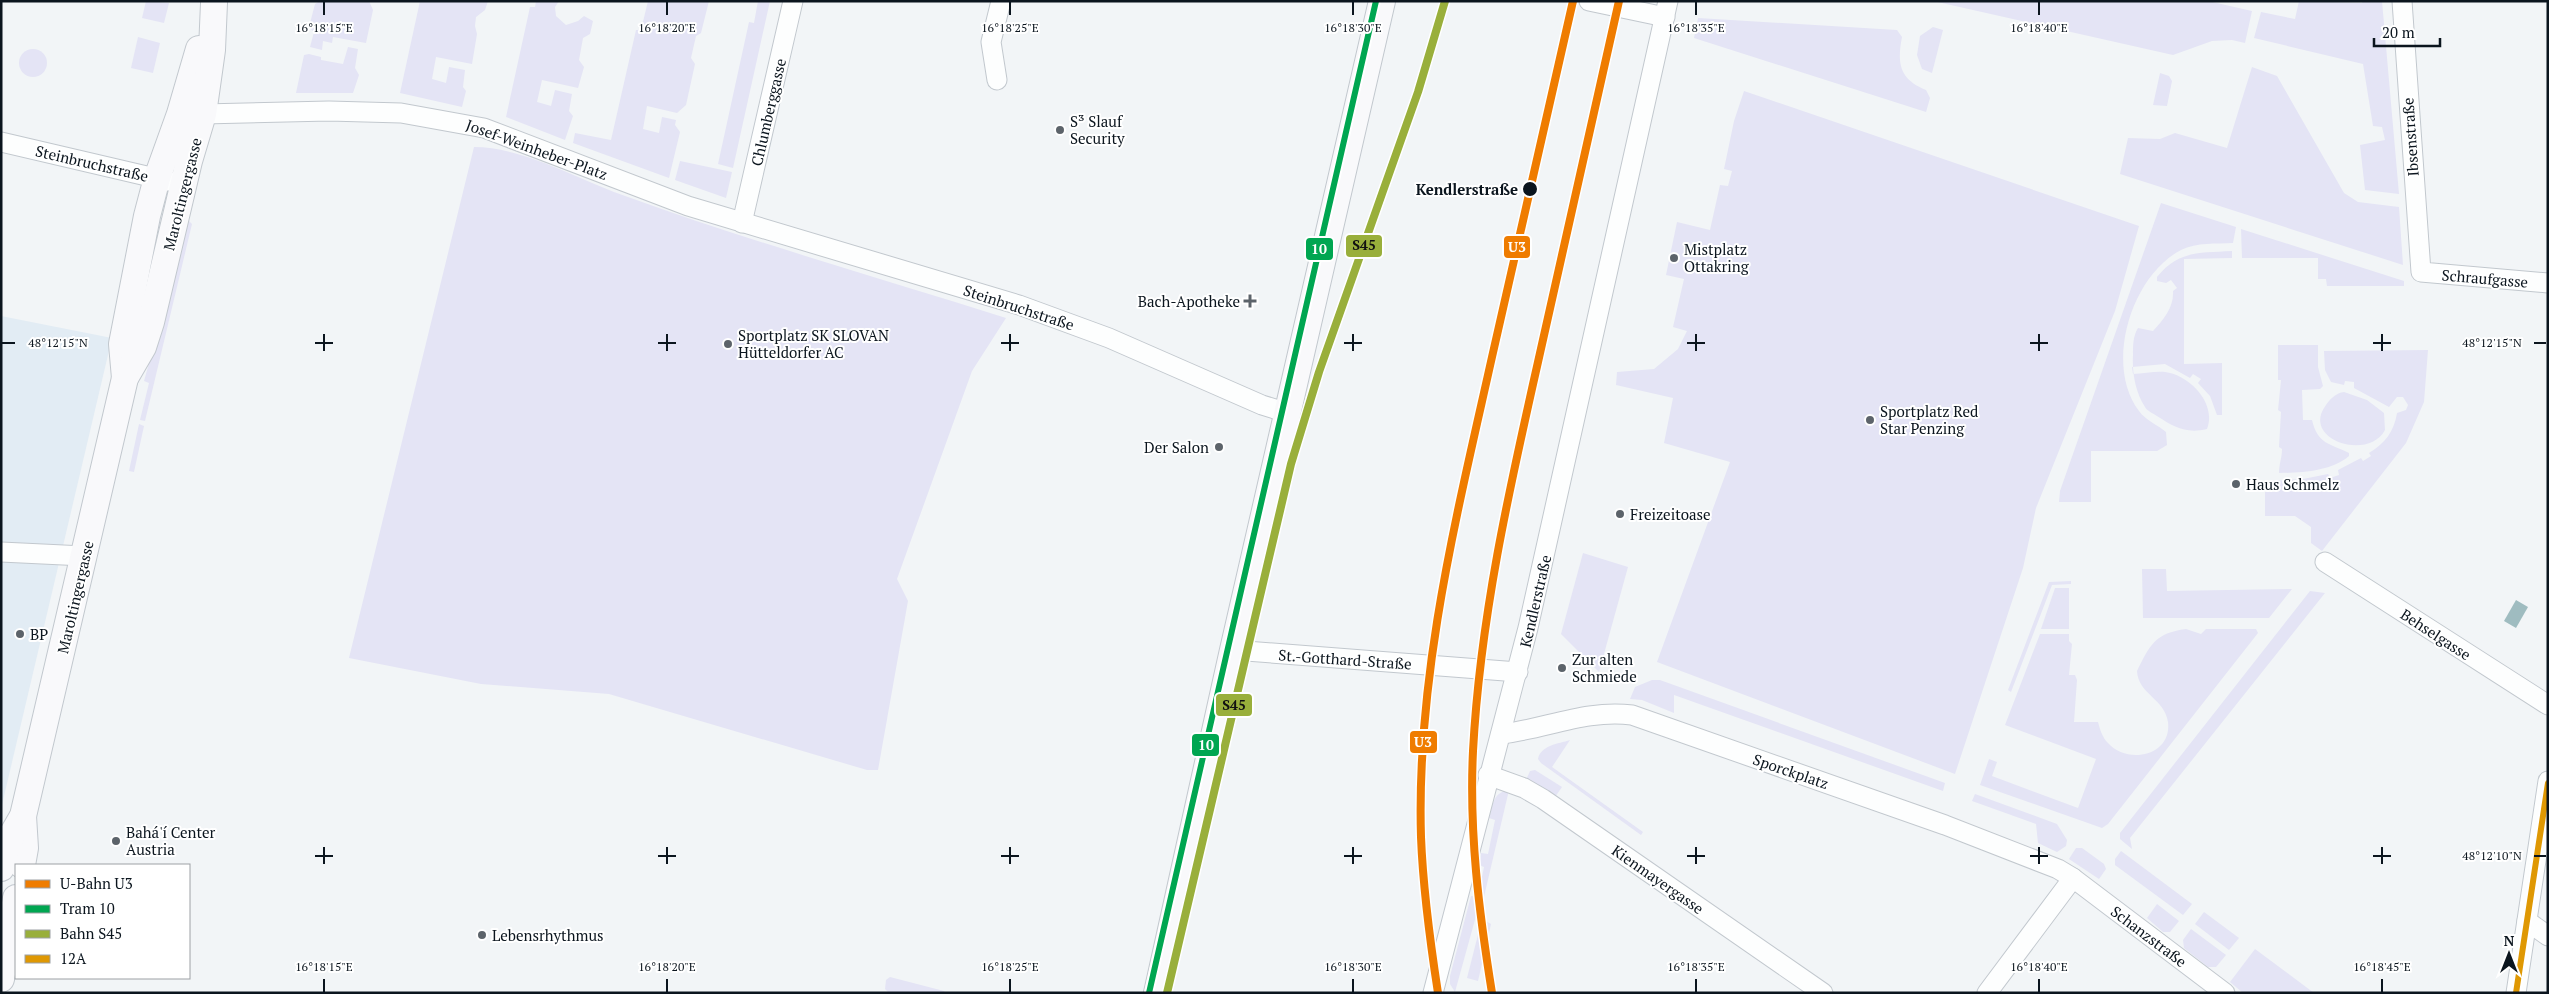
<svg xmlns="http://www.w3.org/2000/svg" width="2549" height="994" viewBox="0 0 2549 994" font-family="'PT Serif',serif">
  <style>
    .built { fill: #e2ecf4 }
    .green { fill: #e4e4f5 }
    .water { fill: #9fbcc0 }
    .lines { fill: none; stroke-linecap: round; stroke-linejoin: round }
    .street-casing { stroke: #c2c8ce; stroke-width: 21 }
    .secondary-casing { stroke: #c2c8ce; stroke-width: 28 }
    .street { stroke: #fdfefe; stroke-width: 19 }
    .secondary { stroke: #f9f9fb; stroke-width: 26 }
    .bus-1-casing { stroke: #fff; stroke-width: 10 }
    .bus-1 { stroke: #df9803; stroke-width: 6 }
    .rail-1-casing { stroke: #fff; stroke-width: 11 }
    .rail-1 { stroke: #99af3b; stroke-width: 8 }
    .tram-1-casing { stroke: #fff; stroke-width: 10 }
    .tram-1 { stroke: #00a651; stroke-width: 6 }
    .metro-1-casing { stroke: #fff; stroke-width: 11 }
    .metro-1 { stroke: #ef7c00; stroke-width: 8 }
    .ticks { fill: none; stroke: #0b151e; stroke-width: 2 }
    .poi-dot { fill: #5c636a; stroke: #fff; stroke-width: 2 }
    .stop-dot { fill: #0b151e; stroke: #fff; stroke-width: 2 }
    .labels { text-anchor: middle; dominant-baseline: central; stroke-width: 4; stroke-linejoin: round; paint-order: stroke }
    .street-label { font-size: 15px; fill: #0b151e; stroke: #fff }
    .poi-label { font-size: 15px; fill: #0b151e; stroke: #fff; text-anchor: start }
    .stop-label { font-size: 15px; font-weight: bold; fill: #0b151e; stroke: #fff; text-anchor: end }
    .ticks-label { font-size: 12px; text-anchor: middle; fill: #0b151e; stroke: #fff; stroke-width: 4; stroke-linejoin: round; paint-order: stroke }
    .line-badge { stroke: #fff; stroke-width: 2 }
    .badge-label { font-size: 14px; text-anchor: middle; font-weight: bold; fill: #fff }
    .pale-badge-label { font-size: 14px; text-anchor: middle; font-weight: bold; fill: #111 }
  </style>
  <rect width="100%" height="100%" fill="#f2f5f7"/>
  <path class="built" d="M1,316l111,22 -111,471z"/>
  <g class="green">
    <path d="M146,1l23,2 -5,20 -22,-5z"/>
    <path d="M320,1h49l4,9 -7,33 -33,-6 -1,6 -9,-2 -1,9 -12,-3 4,-15 -5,-5 6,-23z"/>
    <path d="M420,1h68l-3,9 -9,7 -1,9 2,8 -5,30 -36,-7 -4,22 14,4 3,-16 16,3 -2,17 3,4 -4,16 -62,-14z"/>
    <path d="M536,1h23l-4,6 1,9 10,9 12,-4 6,-5 9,5 -3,13 -7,4 -4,22 5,7 -6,21 -36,-8 -5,22 14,4 4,-16 17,4 -3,17 4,5 -8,24 -59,-23 24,-110h5z"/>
    <path d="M648,1h61l-8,32 -5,3 -5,22 4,6 -9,41 -9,8 -30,-7 -4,23 16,4 3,-16 14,3 -1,5 5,7 -11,46 -96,-35 2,-10 36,7 25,-110h5z"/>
    <path d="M758,1h12l-37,167 -15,-4 31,-142 5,1z"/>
    <path d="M1933,1h275l44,10 -7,32 -13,-3 -20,1 -39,14z"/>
    <path d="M2299,1l63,2 1,-2h19l17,193 -34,-4 -5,-45 25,-5 -3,-13 -9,-1 -10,-62 -109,-26 7,-26 34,7z"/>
    <path d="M1698,18l199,12 5,7c-5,26 -3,42 24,53l4,8 -4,14 -232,-74z"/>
    <path d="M1933,27l10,3 -11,43 -10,-4 -5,-14 3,-19z"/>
    <path d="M138,37l22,6 -7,30 -22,-5z"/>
    <path d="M348,47l10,2 -3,19 4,7 -6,18h-57l8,-38 5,-1 12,3v3l22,4z"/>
    <circle cx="33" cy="63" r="14"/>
    <path d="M2252,67l25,9 67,117 14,9 41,5 4,58 -283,-91 8,-36 32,1 15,-6 52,15z"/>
    <path d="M2160,73l9,3 3,5 -5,25 -14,-1z"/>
    <path d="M1744,91l395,135 -24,85 -79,197 -13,60 -68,206 -298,-112 73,-200 -66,-19 9,-45 -57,-13 1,-13 37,-3 24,-20 9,-18 -14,-4 11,-48 -18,-4 11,-53 33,8 10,-45 8,1 4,-15 -8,-2 10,-48z"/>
    <path d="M474,147c50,0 107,34 154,50 124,45 252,81 378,121l-34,53 -75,208 11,22 -30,169h-11l-258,-76 -128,-10 -132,-26z"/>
    <path d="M680,161l52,11 -6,26 -51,-18z"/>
    <path d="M2161,203l75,24 -3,16c-17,1 -36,-1 -52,7 -50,26 -77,115 -42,161 6,9 19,14 27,21l1,13 -10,6h-66v51h-32l1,-11z"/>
    <path d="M189,221l3,3 -47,197 -5,-1 9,-37 -5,-2z"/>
    <path d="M2241,229l163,52v5h-77l-1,-7h-8v-21h-76z"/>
    <path d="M2232,251v7l-48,1v105l38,-1v52h-5l-7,-19 -12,-13 3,-4 -8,-5 -3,4 -25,-14 -33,3 1,7c10,0 22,-3 32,-2 25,3 52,32 42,57 -21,5 -33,-2 -50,-13 -4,-3 -10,-5 -12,-9 -10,-16 -13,-35 -12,-52 0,-10 0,-19 5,-27l15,3c11,-12 21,-24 20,-40l4,-3 -6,-8 -5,3 -9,-2v-4c22,-27 43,-24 75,-26z"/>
    <path d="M2278,345h40v22l5,19 -3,3 -18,1 1,30h9c6,25 18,23 37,33v3c-17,15 -48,17 -70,17 0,-9 3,-15 3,-24l-3,-2 2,-35 -3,-2 3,-30h-3z"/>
    <path d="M2428,350l-4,52 -18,41 -84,108 -11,-8v-16l-16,-11h-30v-24l6,-1v-10l32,-2 25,-5 2,4 9,-3 -1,-5 23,-12 2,3 8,-5 -2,-3c16,-10 25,-21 28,-40l9,-3 2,-5 -5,-8h-6l-8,10 -35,-19v-6l-9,-1 -1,4 -13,-3 -6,-12 -1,-19z"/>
    <path d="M2344,392l23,8 17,13 1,17c-17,32 -85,9 -59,-25 4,-6 10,-12 18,-13z"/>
    <path d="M139,424l5,2 -10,46 -5,-1z"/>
    <path d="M1583,553l45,14 -29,105 -38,-38z"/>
    <path d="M2142,569h24l1,22 125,-2 -23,29h-126z"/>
    <path d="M2071,581v3l-19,1 -41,107 -3,-2 41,-108z"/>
    <path d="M2055,588h14v41h-28z"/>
    <path d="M2310,591l15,2 -195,245 2,11 -12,-10v-6z"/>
    <path d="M2186,629l15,5 5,-5h50l2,4 -150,191 -6,4 -122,-43 9,-26 8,3 -5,14 86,32 18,-49 -91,-34 35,-91h29v7l3,3 -3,31h6l2,5 -3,42h24c2,7 4,15 10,21 19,22 64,13 60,-21 -3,-23 -30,-28 -31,-51 13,-26 18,-38 49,-42z"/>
    <path d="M1652,680h8l285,103 -2,8 -269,-96v18l-32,-13 -12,-1 5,-12z"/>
    <path d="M1570,740l-18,27 91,65 -2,3 -100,-72 -3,-4c3,-14 20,-15 32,-19z"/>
    <path d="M1535,770l27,17 -7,10 -29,-17 4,-9z"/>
    <path d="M1509,790l-26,111 -7,15 -21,76 -5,-8v-8l21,-80 7,1 6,-30 -5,-2 2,-12 7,1 7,-34 -6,-2c4,-13 4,-26 20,-28z"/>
    <path d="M1975,794l82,30 10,16 -1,6 -9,6 -19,-9 -2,-19 -64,-23z"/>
    <path d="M2076,848h6l22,16 2,5 -7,10 -30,-20z"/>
    <path d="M2121,851l71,53 -9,11 -68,-50v-6z"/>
    <path d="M2157,904l22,17 -9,11h-7l-16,-14z"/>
    <path d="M2204,912l35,26 -10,12 -34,-26z"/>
    <path d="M1482,919l9,5 -13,57 -11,-3z"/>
    <path d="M2191,929l35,26 -10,12h-8l-24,-19 -1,-8z"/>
    <path d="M2255,949l59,44h-71l-13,-11z"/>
    <path d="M890,977l54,14 1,2h-56l-4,-4 1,-9z"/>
  </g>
  <path class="water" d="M2516,600l12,7 -12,21 -12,-7z"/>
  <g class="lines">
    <defs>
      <g id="street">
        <path d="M1589,1l76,16"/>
        <path d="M2402,1l19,271 127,11"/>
        <path d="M997,80l-6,-38 10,-41"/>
        <path d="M203,114l126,-3 72,2 83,15 204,78 331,99 90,33 153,67 26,8"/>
        <path d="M1,142l167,39"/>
        <path d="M742,223l51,-222"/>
        <path d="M1,552l83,4"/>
        <path d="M2325,562l223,143"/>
        <path d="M1233,650l285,22"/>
        <path d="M1501,734c44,-5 86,-25 131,-19l313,110 113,44 15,9 152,115"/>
        <path d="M1488,775l36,13 19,11 280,194"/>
        <path d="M2527,921l21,15"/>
        <path d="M1433,993l95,-365 140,-627"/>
        <path d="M1987,993l86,-115"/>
        <path d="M2516,993l32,-212"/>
      </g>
      <g id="secondary">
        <path d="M125,378l-3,-34 25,-128 10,-38 23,-64 19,-65"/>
        <path d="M22,865l3,-17 -2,-32"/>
        <path d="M1,868l7,-26 15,-26 102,-438 18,-31 8,-25 38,-161 14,-47 9,-64 2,-47"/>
        <path d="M1,979l15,-81"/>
        <path d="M1157,993l76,-343 149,-649"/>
      </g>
    </defs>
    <use href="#street" class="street-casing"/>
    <use href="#secondary" class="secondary-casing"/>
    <use href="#street" class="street"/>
    <use href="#secondary" class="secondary"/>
    <defs>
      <path id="bus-1" d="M2516,993l32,-210"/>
    </defs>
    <use href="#bus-1" class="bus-1-casing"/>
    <use href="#bus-1" class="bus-1"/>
    <defs>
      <path id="rail-1" d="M1167,993l124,-529 28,-92 99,-280 27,-91"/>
    </defs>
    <use href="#rail-1" class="rail-1-casing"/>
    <use href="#rail-1" class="rail-1"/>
    <defs>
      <path id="tram-1" d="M1149,993l227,-992"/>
    </defs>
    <use href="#tram-1" class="tram-1-casing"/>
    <use href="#tram-1" class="tram-1"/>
    <defs>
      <g id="metro-1">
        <path d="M1438,993c-8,-52 -15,-104 -17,-156 -5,-162 36,-323 71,-480 27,-119 54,-237 81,-356"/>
        <path d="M1492,993c-13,-81 -23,-160 -19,-242 7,-132 36,-261 65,-389 27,-120 54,-240 81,-361"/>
      </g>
    </defs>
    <use href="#metro-1" class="metro-1-casing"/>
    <use href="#metro-1" class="metro-1"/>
  </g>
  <path class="ticks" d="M324,2v13M667,2v13M1010,2v13M1353,2v13M1696,2v13M2039,2v13M324,334v17M667,334v17M1010,334v17M1353,334v17M1696,334v17M2039,334v17M2382,334v17M2,343h13M315,343h18M658,343h18M1001,343h18M1344,343h18M1687,343h18M2030,343h18M2373,343h18M2534,343h12M324,847v17M667,847v17M1010,847v17M1353,847v17M1696,847v17M2039,847v17M2382,847v17M315,856h18M658,856h18M1001,856h18M1344,856h18M1687,856h18M2030,856h18M2373,856h18M2534,856h12M324,979v13M667,979v13M1010,979v13M1353,979v13M1696,979v13M2039,979v13M2382,979v13"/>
  <g class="poi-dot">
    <circle cx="1060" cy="130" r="5"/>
    <circle cx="1674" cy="258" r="5"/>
    <path d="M1247.5 293.5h5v5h5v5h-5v5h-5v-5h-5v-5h5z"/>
    <circle cx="728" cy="344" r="5"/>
    <circle cx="1870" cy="420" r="5"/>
    <circle cx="1219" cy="447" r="5"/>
    <circle cx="2236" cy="484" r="5"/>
    <circle cx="1620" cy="514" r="5"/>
    <circle cx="20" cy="634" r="5"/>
    <circle cx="1562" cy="668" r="5"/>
    <circle cx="116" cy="841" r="5"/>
    <circle cx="482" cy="935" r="5"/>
  </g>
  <circle class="stop-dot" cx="1530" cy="189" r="8"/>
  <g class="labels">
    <g class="street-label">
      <text transform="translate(768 112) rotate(-77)">Chlumberggasse</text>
      <text transform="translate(2410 137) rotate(-94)">Ibsenstraße</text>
      <text transform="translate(537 149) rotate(20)">Josef-Weinheber-Platz</text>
      <text transform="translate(92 163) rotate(13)">Steinbruchstraße</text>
      <text transform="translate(182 194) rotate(-76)">Maroltingergasse</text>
      <text transform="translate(2485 278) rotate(5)">Schraufgasse</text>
      <text transform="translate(1019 307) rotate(18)">Steinbruchstraße</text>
      <text transform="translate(75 597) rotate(-77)">Maroltingergasse</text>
      <text transform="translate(1535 601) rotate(-77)">Kendlerstraße</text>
      <text transform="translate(2436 634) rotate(33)">Behselgasse</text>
      <text transform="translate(1345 659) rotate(4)">St.-Gotthard-Straße</text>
      <text transform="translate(1791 771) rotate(19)">Sporckplatz</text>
      <text transform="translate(1658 879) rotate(35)">Kienmayergasse</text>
      <text transform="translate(2149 936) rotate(37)">Schanzstraße</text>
    </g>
    <g class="poi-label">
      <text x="1070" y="121">S³ Slauf<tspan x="1070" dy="17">Security</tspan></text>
      <text x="1684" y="249">Mistplatz<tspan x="1684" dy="17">Ottakring</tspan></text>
      <text x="1240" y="301" text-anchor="end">Bach-Apotheke</text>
      <text x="738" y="335">Sportplatz SK SLOVAN<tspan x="738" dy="17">Hütteldorfer AC</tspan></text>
      <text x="1880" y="411">Sportplatz Red<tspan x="1880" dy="17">Star Penzing</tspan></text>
      <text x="1209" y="447" text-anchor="end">Der Salon</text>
      <text x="2246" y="484">Haus Schmelz</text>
      <text x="1630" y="514">Freizeitoase</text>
      <text x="30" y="634">BP</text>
      <text x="1572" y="659">Zur alten<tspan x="1572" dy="17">Schmiede</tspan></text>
      <text x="126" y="832">Bahá'í Center<tspan x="126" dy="17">Austria</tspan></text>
      <text x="492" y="935">Lebensrhythmus</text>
    </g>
    <g class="stop-label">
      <text x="1518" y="189">Kendlerstraße</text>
    </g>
  </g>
  <g class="ticks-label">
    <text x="324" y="32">16°18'15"E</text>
    <text x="667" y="32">16°18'20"E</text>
    <text x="1010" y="32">16°18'25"E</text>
    <text x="1353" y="32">16°18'30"E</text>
    <text x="1696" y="32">16°18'35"E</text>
    <text x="2039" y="32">16°18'40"E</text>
    <text x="58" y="347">48°12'15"N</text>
    <text x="2492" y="347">48°12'15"N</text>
    <text x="2492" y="860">48°12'10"N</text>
    <text x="324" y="971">16°18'15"E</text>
    <text x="667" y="971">16°18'20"E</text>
    <text x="1010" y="971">16°18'25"E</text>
    <text x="1353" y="971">16°18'30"E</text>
    <text x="1696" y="971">16°18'35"E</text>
    <text x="2039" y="971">16°18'40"E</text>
    <text x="2382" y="971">16°18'45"E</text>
  </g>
  <g class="line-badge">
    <rect x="1345" y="234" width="38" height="24" rx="5" fill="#99af3b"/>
    <rect x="1503" y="235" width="28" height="24" rx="5" fill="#ef7c00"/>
    <rect x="1305" y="237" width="29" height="24" rx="5" fill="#00a651"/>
    <rect x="1215" y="693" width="38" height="24" rx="5" fill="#99af3b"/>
    <rect x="1409" y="730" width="29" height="24" rx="5" fill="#ef7c00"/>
    <rect x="1191" y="733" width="29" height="24" rx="5" fill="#00a651"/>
  </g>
  <g class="badge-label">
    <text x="1517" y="252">U3</text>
    <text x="1319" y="254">10</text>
    <text x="1423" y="747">U3</text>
    <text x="1206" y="750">10</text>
  </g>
  <g class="pale-badge-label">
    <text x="1364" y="250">S45</text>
    <text x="1234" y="710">S45</text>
  </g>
  <rect width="2549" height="994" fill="none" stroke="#0b151e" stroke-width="5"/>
  <rect x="15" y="864" width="175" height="115" fill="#ffffff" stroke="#9da1a5"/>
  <rect x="25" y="880" width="25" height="8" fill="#ef7c00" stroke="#9da1a5"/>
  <text x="60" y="889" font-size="15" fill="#0b151e">U-Bahn U3</text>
  <rect x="25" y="905" width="25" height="8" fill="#00a651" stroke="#9da1a5"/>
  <text x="60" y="914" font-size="15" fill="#0b151e">Tram 10</text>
  <rect x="25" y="930" width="25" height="8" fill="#99af3b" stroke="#9da1a5"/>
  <text x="60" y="939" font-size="15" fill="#0b151e">Bahn S45</text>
  <rect x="25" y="955" width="25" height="8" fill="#df9803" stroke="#9da1a5"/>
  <text x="60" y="964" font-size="15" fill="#0b151e">12A</text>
  <g transform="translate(2509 954)" stroke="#ffffff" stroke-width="4" paint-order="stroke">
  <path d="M0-4L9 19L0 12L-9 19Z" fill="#0b151e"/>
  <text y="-8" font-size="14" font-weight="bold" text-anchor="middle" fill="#0b151e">N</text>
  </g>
  <path d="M2374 38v8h66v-8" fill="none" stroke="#0b151e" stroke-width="2.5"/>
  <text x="2382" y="38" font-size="15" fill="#0b151e" stroke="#ffffff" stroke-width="4" paint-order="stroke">20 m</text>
</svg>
